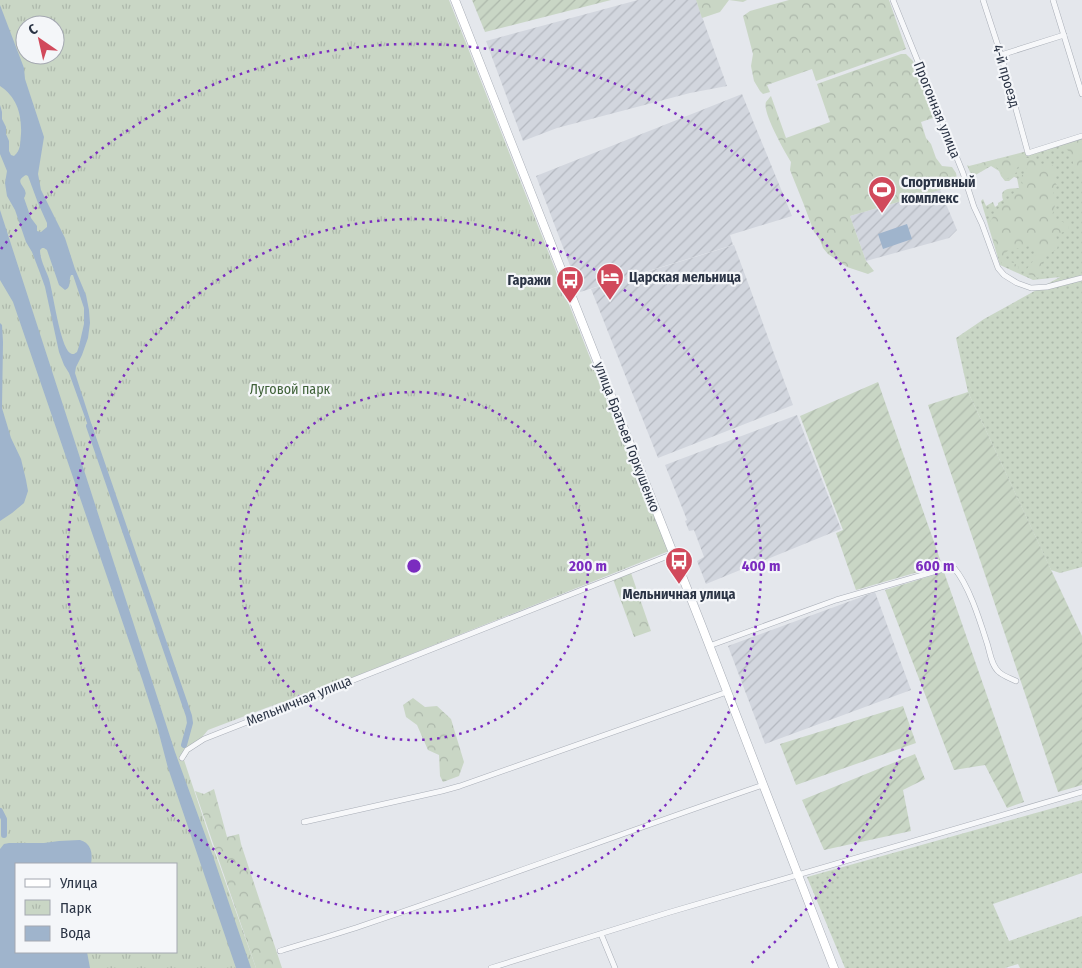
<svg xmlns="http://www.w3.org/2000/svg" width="1082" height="968" viewBox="0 0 1082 968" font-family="'Fira Sans Condensed',sans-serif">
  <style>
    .industrial { fill: url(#industrial-furrows) }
    .grass { fill: url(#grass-dots) }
    .forest { fill: url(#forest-crowns) }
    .park { fill: url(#park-tufts); fill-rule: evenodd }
    .garden { fill: url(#garden-furrows) }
    .water { fill: #9fb4cc; fill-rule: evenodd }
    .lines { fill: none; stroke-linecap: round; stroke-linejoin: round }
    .canal { stroke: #9fb4cc; stroke-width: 6 }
    .street-casing { stroke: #a9aeb7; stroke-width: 6 }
    .secondary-casing { stroke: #a9aeb7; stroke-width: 9 }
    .street { stroke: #f7f8fa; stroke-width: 5 }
    .secondary { stroke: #fff; stroke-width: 8 }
    .ring { fill: none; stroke: #7b2cbf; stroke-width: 2.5; stroke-dasharray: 2.5 5 }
    .labels { text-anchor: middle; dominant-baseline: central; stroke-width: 4.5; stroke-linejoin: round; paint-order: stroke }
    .street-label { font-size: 14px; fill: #2b3445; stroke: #f4f6f9 }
    .poi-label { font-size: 14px; font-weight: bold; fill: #2b3445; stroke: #f4f6f9; text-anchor: start }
    .park-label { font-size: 14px; fill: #3f6138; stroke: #f4f6f9 }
    .centre { fill: #7b2cbf; stroke: #f4f6f9; stroke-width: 2.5 }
    .ring-label { font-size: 15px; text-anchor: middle; font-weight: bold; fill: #7b2cbf; stroke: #f4f6f9; stroke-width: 4.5; stroke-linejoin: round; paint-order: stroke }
  </style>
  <defs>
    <pattern id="industrial-furrows" width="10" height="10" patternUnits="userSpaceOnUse" patternTransform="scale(1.25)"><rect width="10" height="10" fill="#d2d6de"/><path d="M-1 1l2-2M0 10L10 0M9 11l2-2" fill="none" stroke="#b4b8c0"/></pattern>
    <pattern id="grass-dots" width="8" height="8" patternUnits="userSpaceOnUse" patternTransform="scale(1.25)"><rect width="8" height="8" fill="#c9d6c5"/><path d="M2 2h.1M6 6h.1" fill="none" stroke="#adb8ab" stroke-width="1.8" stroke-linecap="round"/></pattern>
    <pattern id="forest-crowns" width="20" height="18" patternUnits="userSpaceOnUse" patternTransform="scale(1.25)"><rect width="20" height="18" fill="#c9d6c5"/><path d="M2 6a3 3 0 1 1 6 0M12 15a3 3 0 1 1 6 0" fill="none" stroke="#adb8ab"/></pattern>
    <pattern id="park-tufts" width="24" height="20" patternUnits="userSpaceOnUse" patternTransform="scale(1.25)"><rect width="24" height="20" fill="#c9d6c5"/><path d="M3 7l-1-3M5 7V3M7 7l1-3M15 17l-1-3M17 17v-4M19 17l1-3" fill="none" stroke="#adb8ab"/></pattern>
    <pattern id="garden-furrows" width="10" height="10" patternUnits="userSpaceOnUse" patternTransform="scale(1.25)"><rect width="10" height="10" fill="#c9d6c5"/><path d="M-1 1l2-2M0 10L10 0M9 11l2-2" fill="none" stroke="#adb8ab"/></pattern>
  </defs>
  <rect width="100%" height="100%" fill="#e4e7ec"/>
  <g class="industrial">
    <path d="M638,0h58l31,86 -37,7 -133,35 -34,13 -37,-100z"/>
    <path d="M742,94l50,122 -62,19 3,10 -153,47 -44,-116z"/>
    <path d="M940,190l17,40 -8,8 -83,23 -16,-45z"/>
    <path d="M734,245l59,160 -135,53 -67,-169z"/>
    <path d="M797,415l44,114 -135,55 -9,-23 7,-4 -10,-27 -5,1 -4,-10 2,-1 -22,-55z"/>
    <path d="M875,592l36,98 -146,54 -37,-98z"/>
  </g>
  <g class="grass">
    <path d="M1082,137v430l-22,6 -9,-3 -83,-178 -12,-54 28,-19 76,-42 -27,3 -33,-15 -19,-64 2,-2 3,7 7,-4 2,5 3,-2v-2l5,-3c-4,-12 6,-11 16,-12l-2,-10 -3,-1 -5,4h-4l-4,-5 -2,-5 -8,-5 -19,11 -5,-12 2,1z"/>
    <path d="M1082,800v73l-89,31 16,37 73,-25v52h-62l-2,-4 -13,4h-160l-38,-91z"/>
  </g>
  <g class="forest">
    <path d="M696,0h51l-4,2 -14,-2 -9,12 -18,6z"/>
    <path d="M789,0h100l17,49 -90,32 -4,-12 -45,16 3,7 -7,2 -3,-3 -6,-10 -3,-15 2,-12 -10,-38 7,-5z"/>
    <path d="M901,54h5l7,7 8,22 15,34 -15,5 5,16 5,6 5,14 6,8 10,1 4,6 1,6 -17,11 -90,26 16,45 8,10 -6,3 -21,-7 -19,-13 -5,-6 -3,-8 -6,-8 -10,-27 -14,-35 1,-8c-6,-10 -29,-50 -25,-60 0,0 4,-5 5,-6l15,42 44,-16 -13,-38z"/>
    <path d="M1082,140v34h-3l-6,-5v-7l-3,-9 -6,-7 4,-4z"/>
    <path d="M1017,156l16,3 8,5 12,1 3,6 -4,8 5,6 -4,9 3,8 -4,14c4,6 13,4 17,11l-1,3 -7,3 -5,3 2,9 -1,4 -12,8 -2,5 -4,6 3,7 -4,3 -10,-4 -2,-4 7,-9 4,-8 -4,-6 -5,-1 -7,2 -11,1 -6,5 2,7c6,1 10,2 13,7l-3,2 -14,-6 -13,-37 2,-7 7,-11 9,-7 4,-7 10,-6 2,-4c-4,-13 -1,-6 4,-16l-3,-3h-5l-3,3 1,5h-3l-7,5 -4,-3 -3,-6 -7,-5 -20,8 -2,-2v-2c12,-9 32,-10 46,-13z"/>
    <path d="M631,573l20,58 -17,6 -21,-58z"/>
    <path d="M413,698l12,9 12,-1 14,13 13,43 -5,14 -16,6 -3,-6 -1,-21 -11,-5 -11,-25 -11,-8 -3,-12z"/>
    <path d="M214,789l13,48 12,-3 2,10 41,124h-26l-61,-177 9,3z"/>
  </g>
  <path class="park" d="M0,0h449l188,477 32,74 -385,154 -2,-3 -74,28 -5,6 -5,9 -8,6 -6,9 28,84 44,124h-256zM25,25h30v30h-30zM16,864h160v88h-160z"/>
  <g class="garden">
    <path d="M472,0h139l-126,32z"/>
    <path d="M878,382l64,183 -86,25 -20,-57 7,-3 -43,-114z"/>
    <path d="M968,392l114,244v149l-24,7 -130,-387z"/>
    <path d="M944,572l80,230 -17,6 -22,-43 -31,5 -69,-180z"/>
    <path d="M903,706l13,37 -120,42 -16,-41z"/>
    <path d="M915,754l10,25 -22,11 8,41 -87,19 -22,-50z"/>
  </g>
  <g class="water">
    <path d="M0,5l24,63 1,11 19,58 -6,37 3,16 24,48 10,31 11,26 3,15 1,13 -2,15 -6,17 -6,12 -1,6 19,59 -3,2 -22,-61 -5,-8 -5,-13 -14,-65 -5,-14 -8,-21 -6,-10 -11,-32 -8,-14 -2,-13 2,-12 -7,-17v-49l2,7v7l4,8v7l3,7v10l2,4 3,1c7,-6 6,-12 7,-22 1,-19 -4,-37 -21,-48zM26,175l2,1 10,27 9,20v4l-6,5 -4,-1v-5l-6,-8 -7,-20c7,-11 -13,-15 2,-23zM42,248h2l3,2 12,35 6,5c7,-3 3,-9 6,-15h2l11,33v16l-5,22 -2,6 -3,2c-1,0 -3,0 -4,-1 -10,-7 -17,-61 -21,-74 -3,-9 -9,-19 -9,-29z"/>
    <path d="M0,210l175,542 39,107 37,109h-15l-68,-200 -11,-42 -15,-47 -129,-377 -13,-22z"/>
    <path d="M907,224l5,15 -29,10 -5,-15z"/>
    <path d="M0,323l2,2 1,17 -1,66 9,30 10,21 5,21 2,11 -4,12 -12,10 -12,8z"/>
    <path d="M80,840c11,3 13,13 11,24h-75v88h71l3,16h-90v-119l4,-5 5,-1h35l15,-2z"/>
  </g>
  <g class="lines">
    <g class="canal">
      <path d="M89,426l100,290 1,7 -6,22"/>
      <path d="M0,811l4,8v16"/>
    </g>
    <defs>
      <g id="street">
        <path d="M893,0l70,173 11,34 8,17 16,44 6,7 13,8 14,5 16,-1 35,-9"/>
        <path d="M983,0l18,55 27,98 54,-17"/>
        <path d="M1053,0l29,94"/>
        <path d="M1001,55l63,-20"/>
        <path d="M709,646l127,-46 111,-32h7c15,17 26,53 33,75 3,9 4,22 12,29 4,4 11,6 17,9"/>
        <path d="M182,758l5,-8 17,-11 469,-185"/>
        <path d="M304,822l138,-31 18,-5 267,-94"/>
        <path d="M601,934l14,34"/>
        <path d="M280,951c29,-9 58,-17 87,-27 133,-45 264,-94 396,-139"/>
        <path d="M491,968l176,-55 415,-121"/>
      </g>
      <path id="secondary" d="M455,0l246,624 133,344"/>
    </defs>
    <use href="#street" class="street-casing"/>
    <use href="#secondary" class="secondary-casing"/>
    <use href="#street" class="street"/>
    <use href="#secondary" class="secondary"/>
  </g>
  <g class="ring">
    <circle cx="414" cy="566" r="174"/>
    <circle cx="414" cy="566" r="347"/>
    <path d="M1 249A521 521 0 1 1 749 965"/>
  </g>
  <defs>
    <symbol id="stadium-pin" viewBox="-11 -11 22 30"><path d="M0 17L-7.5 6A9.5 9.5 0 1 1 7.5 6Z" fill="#d1495b" stroke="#f4f6f9"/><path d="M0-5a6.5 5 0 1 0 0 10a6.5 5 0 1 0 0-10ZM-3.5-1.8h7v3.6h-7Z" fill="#fff"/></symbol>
    <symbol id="hotel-pin" viewBox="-11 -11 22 30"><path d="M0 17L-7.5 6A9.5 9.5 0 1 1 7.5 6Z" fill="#d1495b" stroke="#f4f6f9"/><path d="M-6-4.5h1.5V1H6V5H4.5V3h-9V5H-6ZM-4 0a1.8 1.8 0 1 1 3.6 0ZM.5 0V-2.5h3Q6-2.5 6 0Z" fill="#fff"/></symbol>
    <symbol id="bus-pin" viewBox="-11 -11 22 30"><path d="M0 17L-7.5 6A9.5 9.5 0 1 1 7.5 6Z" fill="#d1495b" stroke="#f4f6f9"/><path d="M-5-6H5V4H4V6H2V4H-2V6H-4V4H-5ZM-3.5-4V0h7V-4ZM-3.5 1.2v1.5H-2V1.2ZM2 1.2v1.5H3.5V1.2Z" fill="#fff"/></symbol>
  </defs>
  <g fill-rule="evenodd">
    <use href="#stadium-pin" x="866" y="174" width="32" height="43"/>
    <use href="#hotel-pin" x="594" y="261" width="32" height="43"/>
    <use href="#bus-pin" x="554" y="264" width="32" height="43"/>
    <use href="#bus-pin" x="663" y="545" width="32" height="43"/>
  </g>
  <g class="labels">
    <g class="street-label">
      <text transform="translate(1006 76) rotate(74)">4-й проезд</text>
      <text transform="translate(937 110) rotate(68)">Прогонная улица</text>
      <text transform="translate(627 437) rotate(69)">улица Братьев Горкушенко</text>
      <text transform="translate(299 701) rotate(-22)">Мельничная улица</text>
    </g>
    <g class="poi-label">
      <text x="901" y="182">Спортивный<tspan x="901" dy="16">комплекс</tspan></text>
      <text x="629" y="277">Царская мельница</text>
      <text x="551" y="280" text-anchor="end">Гаражи</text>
      <text x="679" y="594" text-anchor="middle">Мельничная улица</text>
    </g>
    <g class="park-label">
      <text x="290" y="389">Луговой парк</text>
    </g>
  </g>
  <circle cx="414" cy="566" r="8" class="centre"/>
  <g class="ring-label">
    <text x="588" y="571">200 m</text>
    <text x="761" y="571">400 m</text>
    <text x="935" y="571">600 m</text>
  </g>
  <rect x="15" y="863" width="162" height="90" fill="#f4f6f9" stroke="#a4a8b1"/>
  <rect x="25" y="879" width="25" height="8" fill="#ffffff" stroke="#a4a8b1"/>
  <text x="60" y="888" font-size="15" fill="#2b3445">Улица</text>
  <rect x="25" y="900" width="25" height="15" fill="url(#park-tufts)" stroke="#a4a8b1"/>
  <text x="60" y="913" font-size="15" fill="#2b3445">Парк</text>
  <rect x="25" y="926" width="25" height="15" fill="#9fb4cc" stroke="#a4a8b1"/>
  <text x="60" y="938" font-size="15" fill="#2b3445">Вода</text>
  <g transform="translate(40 40) rotate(326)"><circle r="24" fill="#f4f6f9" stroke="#a4a8b1"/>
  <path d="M0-4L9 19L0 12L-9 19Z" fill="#d1495b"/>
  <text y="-8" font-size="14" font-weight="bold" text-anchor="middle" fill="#2b3445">С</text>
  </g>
</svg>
